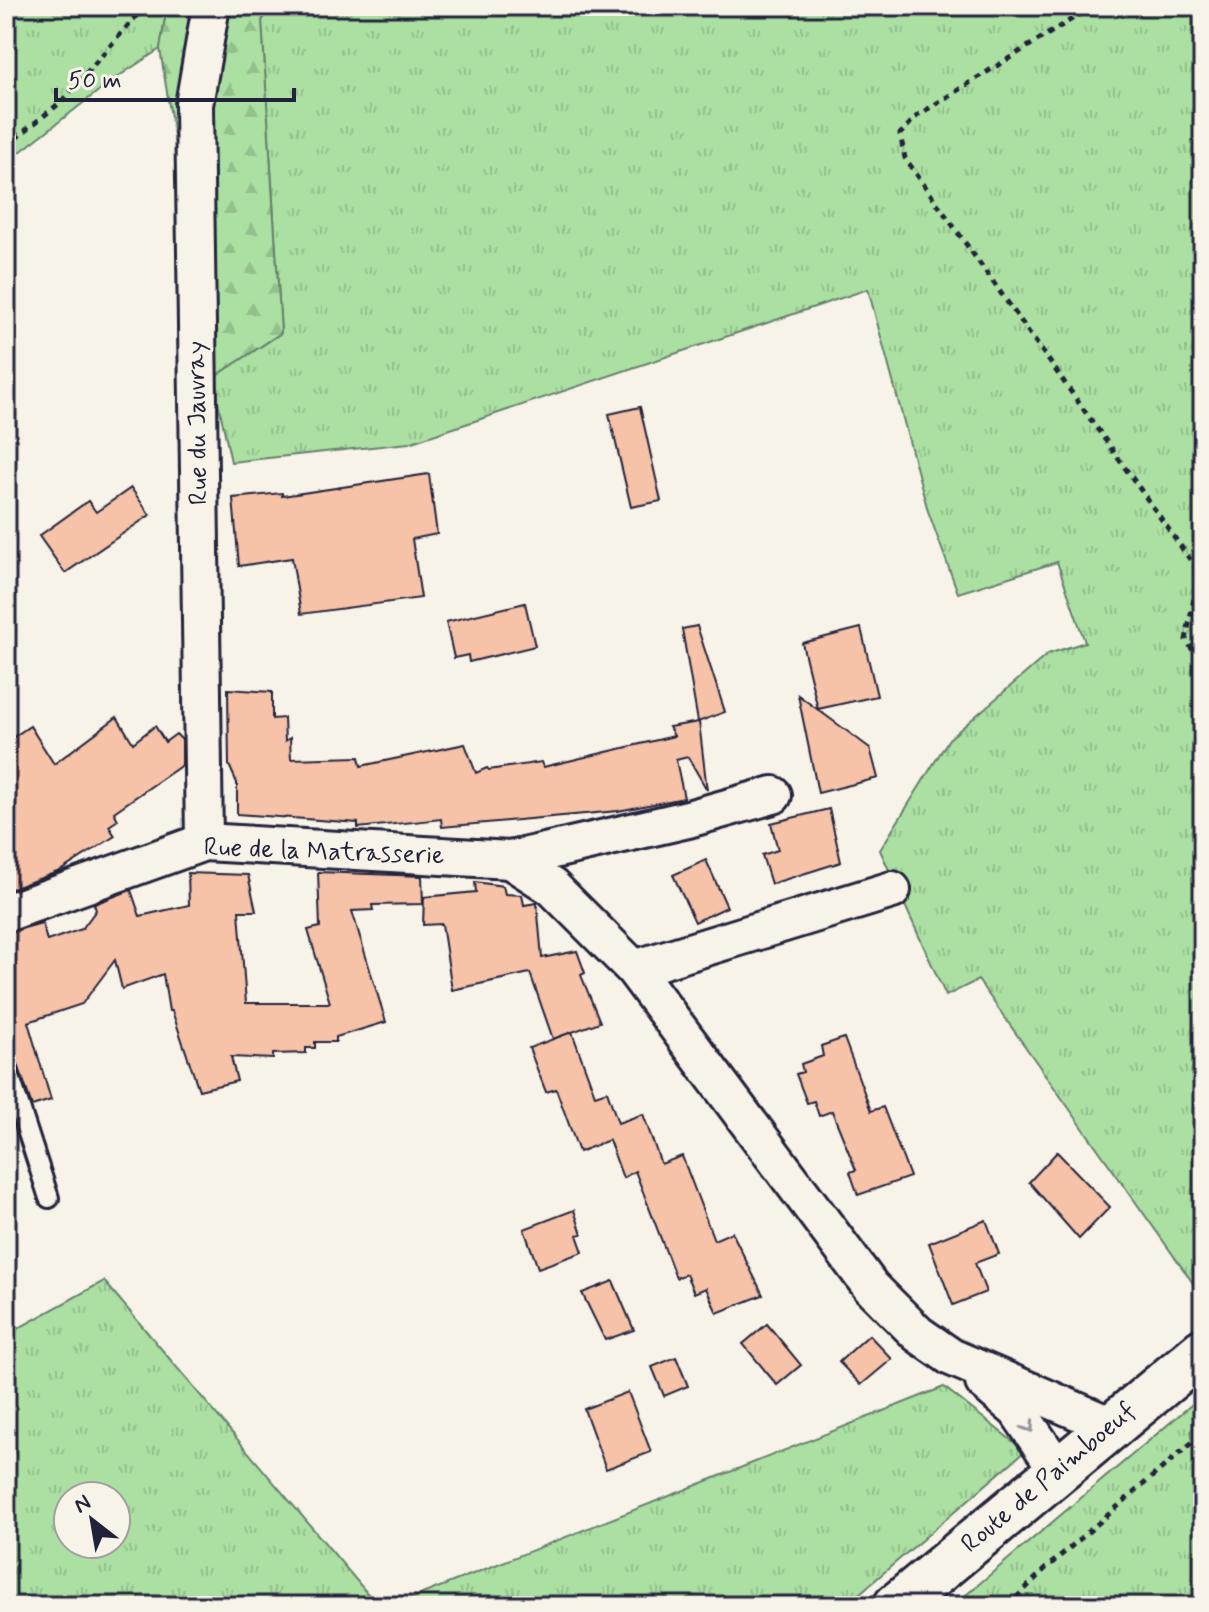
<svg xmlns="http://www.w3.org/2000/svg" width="1209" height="1612" viewBox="0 0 1209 1612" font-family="Mynerve,sans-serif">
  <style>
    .grass { fill: url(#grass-tufts); stroke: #66816e; stroke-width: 2; fill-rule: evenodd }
    .forest { fill: url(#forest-firs); stroke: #66816e; stroke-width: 2 }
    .building { fill: #f6c2a8; stroke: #22223b; stroke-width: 2 }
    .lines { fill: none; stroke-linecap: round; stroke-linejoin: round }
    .lane-casing { stroke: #22223b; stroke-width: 24 }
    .street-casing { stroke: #22223b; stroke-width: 42 }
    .secondary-casing { stroke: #22223b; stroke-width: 50 }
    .path { stroke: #22223b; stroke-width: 5; stroke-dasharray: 6 6; stroke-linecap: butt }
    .lane { stroke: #f7f3e8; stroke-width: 18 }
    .street { stroke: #f7f3e8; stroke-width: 36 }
    .secondary { stroke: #f7f3e8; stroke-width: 44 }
    .oneway { stroke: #97959a }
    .labels { text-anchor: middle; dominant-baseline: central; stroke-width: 6; stroke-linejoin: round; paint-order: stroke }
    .street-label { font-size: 26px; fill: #22223b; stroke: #f7f3e8 }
  </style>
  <defs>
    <pattern id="grass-tufts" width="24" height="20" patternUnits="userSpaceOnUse" patternTransform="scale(2)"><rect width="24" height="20" fill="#abe0a2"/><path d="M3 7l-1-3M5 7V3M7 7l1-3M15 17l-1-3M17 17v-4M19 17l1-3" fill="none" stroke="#93c08c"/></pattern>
    <pattern id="forest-firs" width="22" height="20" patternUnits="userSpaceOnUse" patternTransform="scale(2)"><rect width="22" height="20" fill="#abe0a2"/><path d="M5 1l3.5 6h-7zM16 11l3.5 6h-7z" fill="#93c08c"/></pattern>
  </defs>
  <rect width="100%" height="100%" fill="#f7f3e8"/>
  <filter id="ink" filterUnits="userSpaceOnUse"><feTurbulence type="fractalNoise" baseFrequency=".0125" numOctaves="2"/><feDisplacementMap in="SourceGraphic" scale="16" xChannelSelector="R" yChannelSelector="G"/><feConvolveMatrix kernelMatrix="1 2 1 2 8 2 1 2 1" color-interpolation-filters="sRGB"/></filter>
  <g filter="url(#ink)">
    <g class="grass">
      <path d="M6,6h161l-7,43 -50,33 -104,81z"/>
      <path d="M270,6h933v1280l-5,4 -220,-310 -32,16 -66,-146 69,-111 99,-85 37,-12 -28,-80 -99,31 -30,-82 -60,-222 -459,154 -178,19 -18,-84 68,-45 -19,-312z"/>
      <path d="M104,1281l274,325h-372v-271zM68,1496h48v48h-48z"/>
      <path d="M944,1387l81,64 -180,155h-453z"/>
      <path d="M1203,1395v211h-250z"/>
    </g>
    <path class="forest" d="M167,6h103l-8,15 19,312 -68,45 -53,-329z"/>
    <g class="building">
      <path d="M640,407l21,94 -30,6 -22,-93z"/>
      <path d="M429,474l8,60 -25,5 9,59 -120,16 -9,-56 -53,8 -6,-68 49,-5v3z"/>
      <path d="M131,488l19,27 -85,58 -26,-37 49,-35 8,11z"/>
      <path d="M525,603l10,43 -66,16 -1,-7 -14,3 -8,-36z"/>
      <path d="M697,626l28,86 -27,10 -16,-93z"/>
      <path d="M861,628l16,68 -59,13 -16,-66z"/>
      <path d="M228,689l44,3v27l12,-1 1,23 5,-3 1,21 68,-2 2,9 104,-22 11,29 11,-5 2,2 52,-8 2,5 131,-31 -5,-9 30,-5 8,68 -19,-33 -12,3 8,38 -66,13 -176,16 -1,-8 -83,9v-5l-121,-9v-31l-8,-18z"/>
      <path d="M798,695l72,53 8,30 -60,15z"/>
      <path d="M117,717l16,26 22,-17 10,16 11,-8 6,6v25l-68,47 4,8 -9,6 6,10 -55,35 -54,20v-149l24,-16 24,38z"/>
      <path d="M829,809l12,53 -70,22 -9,-29 16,-5 -7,-27z"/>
      <path d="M706,860l21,47 -32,15 -22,-47z"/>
      <path d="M318,872l104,4 1,28 -51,1 1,5 -21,1 34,111 -50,15v5h-21v6h-9v5l-33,1v5l-42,-2 6,24 -38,9 -27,-79h-3l-6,-37 -41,15 -7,-29 -33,44 -54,18 23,78 -19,6 -15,-45 -11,-8v-120l36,-10 5,18 35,-12 14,-19 -2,-6 37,-14 9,26 49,-11 -1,-32 60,2 8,36h-17l7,92h84l-22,-73 12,-3z"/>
      <path d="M475,882l28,4 2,8 17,1 2,10 13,-2 5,55 35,-7 8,22 -4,2 19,47 -47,17 -23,-66 -78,17 -10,-66 -19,1 1,-28 52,-5z"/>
      <path d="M572,1032l23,63 12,-4 11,32 25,-9 18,50 21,-8 32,84 18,-8 31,63 -46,18 -11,-25 -12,5 -8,-19 -10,4 -41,-107 -12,7 -14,-38 -30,12 -23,-63 -10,3 -17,-44z"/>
      <path d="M844,1038l27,73 12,-4 27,70 -52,18 -8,-23 6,-2 -24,-59 -13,5 -5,-15 -7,2 -11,-29 7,-2 -2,-8 22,-8 -2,-10z"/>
      <path d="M1057,1152l53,55 -31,32 -50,-57z"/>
      <path d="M574,1210l8,24 -5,1 6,17 -45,16 -14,-39z"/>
      <path d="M986,1220l13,34 -24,9 11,29 -33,13 -24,-62z"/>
      <path d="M613,1281l21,49 -29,10 -23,-47z"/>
      <path d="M767,1324l34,41 -24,20 -34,-41z"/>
      <path d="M869,1335l23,24 -31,26 -22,-23z"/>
      <path d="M676,1357l12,29 -24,10 -12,-29z"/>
      <path d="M628,1392l23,60 -45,17 -22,-60z"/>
    </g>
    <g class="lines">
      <defs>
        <path id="lane" d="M6,1065l43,133"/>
        <g id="street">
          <path d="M204,842l-10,-737 17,-99"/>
          <path d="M510,860l42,27 82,82 237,318 47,47 33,23 161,69"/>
          <path d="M6,913l198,-71 306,18 178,-41 85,-24"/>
          <path d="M634,969l258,-79"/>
          <path d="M984,1382l33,28 41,60"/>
        </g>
        <path id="secondary" d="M896,1606l307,-255"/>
      </defs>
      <use href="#lane" class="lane-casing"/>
      <use href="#street" class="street-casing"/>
      <use href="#secondary" class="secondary-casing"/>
      <g class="path">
        <path d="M1093,6l-175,109 -18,19 5,24 294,414 -13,68 17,25"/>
        <path d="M6,146l55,-44 84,-96"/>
        <path d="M1008,1606l37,-37 158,-136"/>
      </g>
      <use href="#lane" class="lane"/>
      <use href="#street" class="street"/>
      <use href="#secondary" class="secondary"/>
    </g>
    <defs><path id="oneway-chevron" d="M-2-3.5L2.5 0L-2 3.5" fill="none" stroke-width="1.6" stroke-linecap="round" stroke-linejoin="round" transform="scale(2)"/></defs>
    <use class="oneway" href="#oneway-chevron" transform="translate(1029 1427) rotate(56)"/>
  </g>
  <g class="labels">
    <g class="street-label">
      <text transform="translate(198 423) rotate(-91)">Rue du Jauvray</text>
      <text transform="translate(324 852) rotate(2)">Rue de la Matrasserie</text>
      <text transform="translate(1049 1478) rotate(-40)">Route de Paimboeuf</text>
    </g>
  </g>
  <rect width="1209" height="1612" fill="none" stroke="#f7f3e8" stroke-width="32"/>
  <rect x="16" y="16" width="1177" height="1580" fill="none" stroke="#22223b" stroke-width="3" filter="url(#ink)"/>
  <g transform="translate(92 1520) rotate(329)"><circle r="38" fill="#f7f3e8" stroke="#a29fa3" stroke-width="2"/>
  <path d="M0-6L14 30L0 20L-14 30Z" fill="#22223b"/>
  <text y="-12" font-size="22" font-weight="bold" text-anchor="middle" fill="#22223b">N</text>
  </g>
  <path d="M56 88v12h238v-12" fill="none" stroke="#22223b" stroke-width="4"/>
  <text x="68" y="88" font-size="24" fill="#22223b" stroke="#f7f3e8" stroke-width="6" paint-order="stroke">50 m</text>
</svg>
